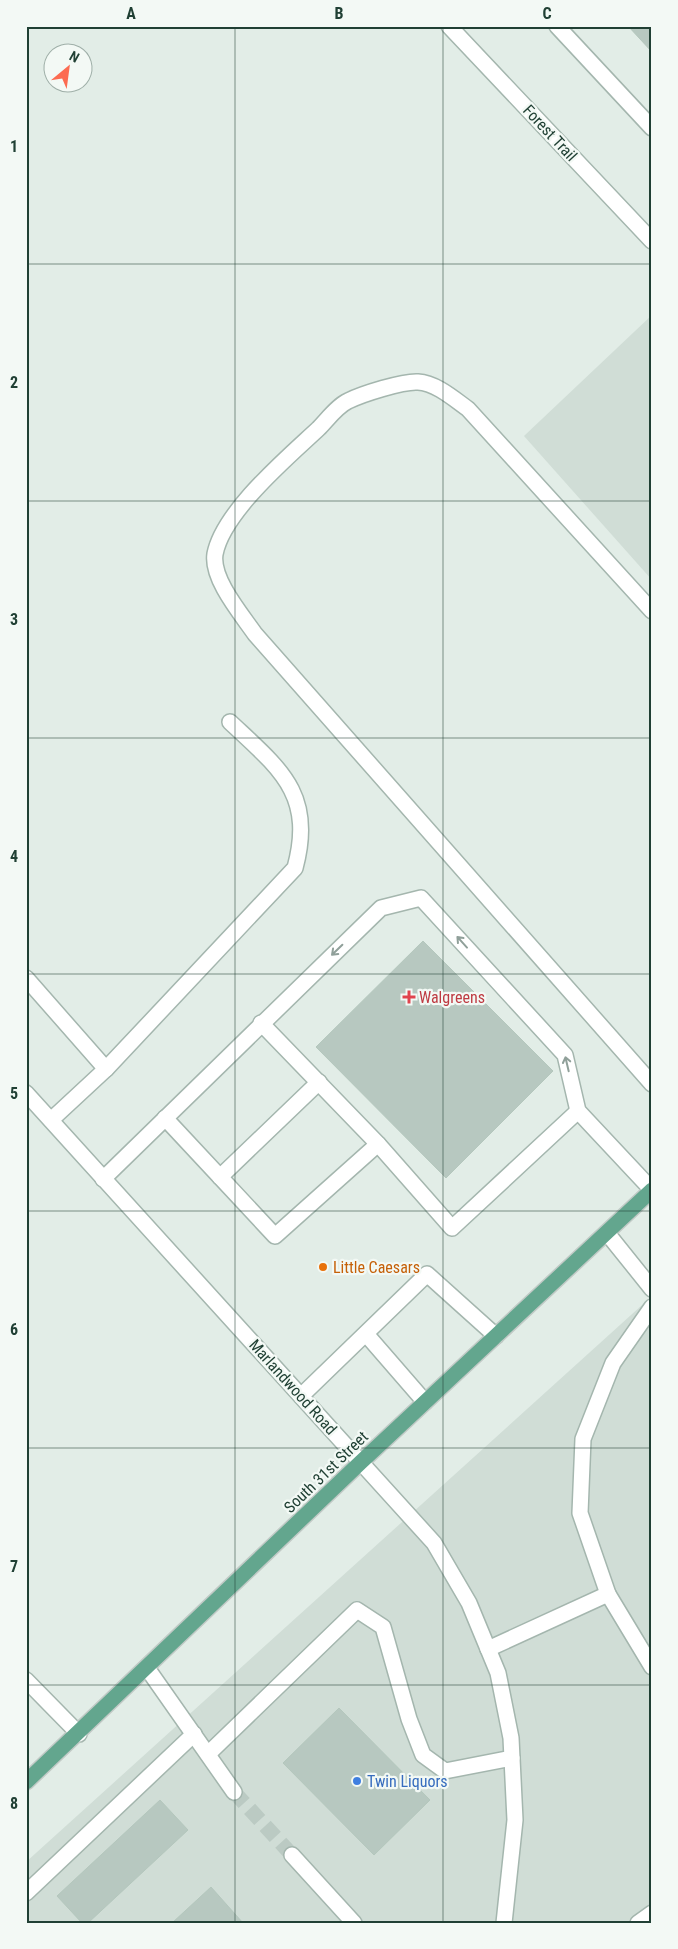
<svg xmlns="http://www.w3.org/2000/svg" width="678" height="1949" font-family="'Roboto Condensed',sans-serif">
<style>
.built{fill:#d0ddd6}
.building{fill:#b7c8c0;stroke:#b4c7bd}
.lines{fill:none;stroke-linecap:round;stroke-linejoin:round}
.minor-tunnel{stroke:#bbcac3;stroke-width:15;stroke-dasharray:15 8;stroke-linecap:butt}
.minor-casing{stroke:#a4b6ae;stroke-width:18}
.major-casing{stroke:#c1cac6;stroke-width:18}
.minor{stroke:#fff;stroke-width:15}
.major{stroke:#63a68e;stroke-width:15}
.oneway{stroke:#90a09a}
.grid{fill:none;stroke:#204034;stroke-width:1;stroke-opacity:0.55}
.health-dot{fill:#e0444e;stroke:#f3f9f5;stroke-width:2}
.food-dot{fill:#e8710a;stroke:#f3f9f5;stroke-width:2}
.shop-dot{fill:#3f7fe0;stroke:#f3f9f5;stroke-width:2}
.labels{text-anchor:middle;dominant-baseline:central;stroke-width:4.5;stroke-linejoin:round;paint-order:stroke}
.street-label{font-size:16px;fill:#204034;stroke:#f3f9f5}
.health-label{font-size:16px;fill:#be3a42;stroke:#f3f9f5;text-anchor:start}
.food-label{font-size:16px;fill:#c56008;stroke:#f3f9f5;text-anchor:start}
.shop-label{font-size:16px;fill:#366cbe;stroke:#f3f9f5;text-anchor:start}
.neatline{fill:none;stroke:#204034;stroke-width:2}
.grid-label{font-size:16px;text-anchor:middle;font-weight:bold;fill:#204034}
</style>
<rect width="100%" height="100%" fill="#e2ede7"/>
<!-- built -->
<g class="built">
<polygon points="652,315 652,580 524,436"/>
<polygon points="652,1296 652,1923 26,1923 26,1862"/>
</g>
<!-- building -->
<g class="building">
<polygon points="628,26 652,26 652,52"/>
<polygon points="423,941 553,1071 446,1178 316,1047"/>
<polygon points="339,1708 430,1800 374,1855 283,1763"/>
<polygon points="160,1800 188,1830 88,1923 82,1923 57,1896"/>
<polygon points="211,1887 243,1923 172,1923"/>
</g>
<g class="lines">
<!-- minor-tunnel -->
<polyline class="minor-tunnel" points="234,1792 292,1855"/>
<defs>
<g id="minor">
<polyline points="449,26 652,241"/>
<polyline points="557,26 652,128"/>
<path d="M652 611 468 409C454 399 436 383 418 382 403 381 362 394 348 401 337 406 327 420 318 429 287 458 223 512 215 554 211 579 242 615 255 634L652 1084"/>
<polyline points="26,978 106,1069 51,1120"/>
<path d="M106 1069 295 868C315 794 280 769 230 722"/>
<polyline points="26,1093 434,1543 469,1603 498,1673 511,1738 515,1820 504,1923"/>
<polyline points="165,1118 275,1236 378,1144 261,1023"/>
<polyline points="378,1144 452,1228 578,1111"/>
<polyline points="220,1177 319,1082"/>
<polyline points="103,1179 381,908 421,898 565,1055 578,1111 652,1190"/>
<polyline points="607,1233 652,1289"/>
<polyline points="366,1334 425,1402"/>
<polyline points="301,1396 427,1274 496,1336"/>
<polyline points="608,1594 580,1513 583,1439 613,1363 652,1307"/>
<polyline points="488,1649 608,1594 652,1667"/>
<polyline points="147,1668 234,1792"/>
<polyline points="26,1680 79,1734"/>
<polyline points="208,1754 357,1610 383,1627 409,1719 423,1755 445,1771 512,1758"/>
<polyline points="292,1855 354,1923"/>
<polyline points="26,1893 194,1734"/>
<polyline points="638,1923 652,1913"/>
</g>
<polyline id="major" points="26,1782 361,1462 652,1190"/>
</defs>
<!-- minor casing -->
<use href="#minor" class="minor-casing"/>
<!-- major casing -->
<use href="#major" class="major-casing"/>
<!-- minor -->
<use href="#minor" class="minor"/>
<!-- major -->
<use href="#major" class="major"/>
</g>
<!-- one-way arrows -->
<defs><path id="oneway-shaft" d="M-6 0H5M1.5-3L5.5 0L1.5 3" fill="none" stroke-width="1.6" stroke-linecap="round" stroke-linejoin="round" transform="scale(1.25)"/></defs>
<g class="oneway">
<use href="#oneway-shaft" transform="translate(462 942) rotate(-132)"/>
<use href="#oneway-shaft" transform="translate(337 950) rotate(136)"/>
<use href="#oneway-shaft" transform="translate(567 1064) rotate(-103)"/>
</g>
<!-- grid -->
<path class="grid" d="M235 26V1923M443 26V1923M26 264H652M26 501H652M26 738H652M26 974H652M26 1211H652M26 1448H652M26 1685H652"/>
<!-- markers -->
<path class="health-dot" d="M406.5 989.5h5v5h5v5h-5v5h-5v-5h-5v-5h5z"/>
<circle class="food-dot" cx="323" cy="1267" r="5"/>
<circle class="shop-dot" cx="357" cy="1781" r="5"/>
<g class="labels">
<!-- street labels -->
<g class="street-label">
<text transform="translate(550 133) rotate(47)">Forest Trail</text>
<text transform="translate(293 1387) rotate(48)">Marlandwood Road</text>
<text transform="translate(326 1472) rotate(-44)">South 31st Street</text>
</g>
<!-- health labels -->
<g class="health-label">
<text x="419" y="997">Walgreens</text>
</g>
<!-- food labels -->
<g class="food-label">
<text x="333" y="1267">Little Caesars</text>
</g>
<!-- shop labels -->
<g class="shop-label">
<text x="367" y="1781">Twin Liquors</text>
</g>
</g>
<!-- border -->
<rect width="678" height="1949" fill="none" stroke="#f3f9f5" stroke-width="55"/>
<!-- north arrow -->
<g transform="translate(68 68) rotate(29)"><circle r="24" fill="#f3f9f5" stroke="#9fafa8"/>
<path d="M0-4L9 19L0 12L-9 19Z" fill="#fc6b51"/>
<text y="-8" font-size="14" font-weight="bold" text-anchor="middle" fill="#204034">N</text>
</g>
<rect x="28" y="28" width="622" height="1894" class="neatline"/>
<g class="grid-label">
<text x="131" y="19">A</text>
<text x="339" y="19">B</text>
<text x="547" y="19">C</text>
<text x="14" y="152">1</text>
<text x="14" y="388">2</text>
<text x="14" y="625">3</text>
<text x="14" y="862">4</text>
<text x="14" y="1099">5</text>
<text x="14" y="1335">6</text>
<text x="14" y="1572">7</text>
<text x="14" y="1809">8</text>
</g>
</svg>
